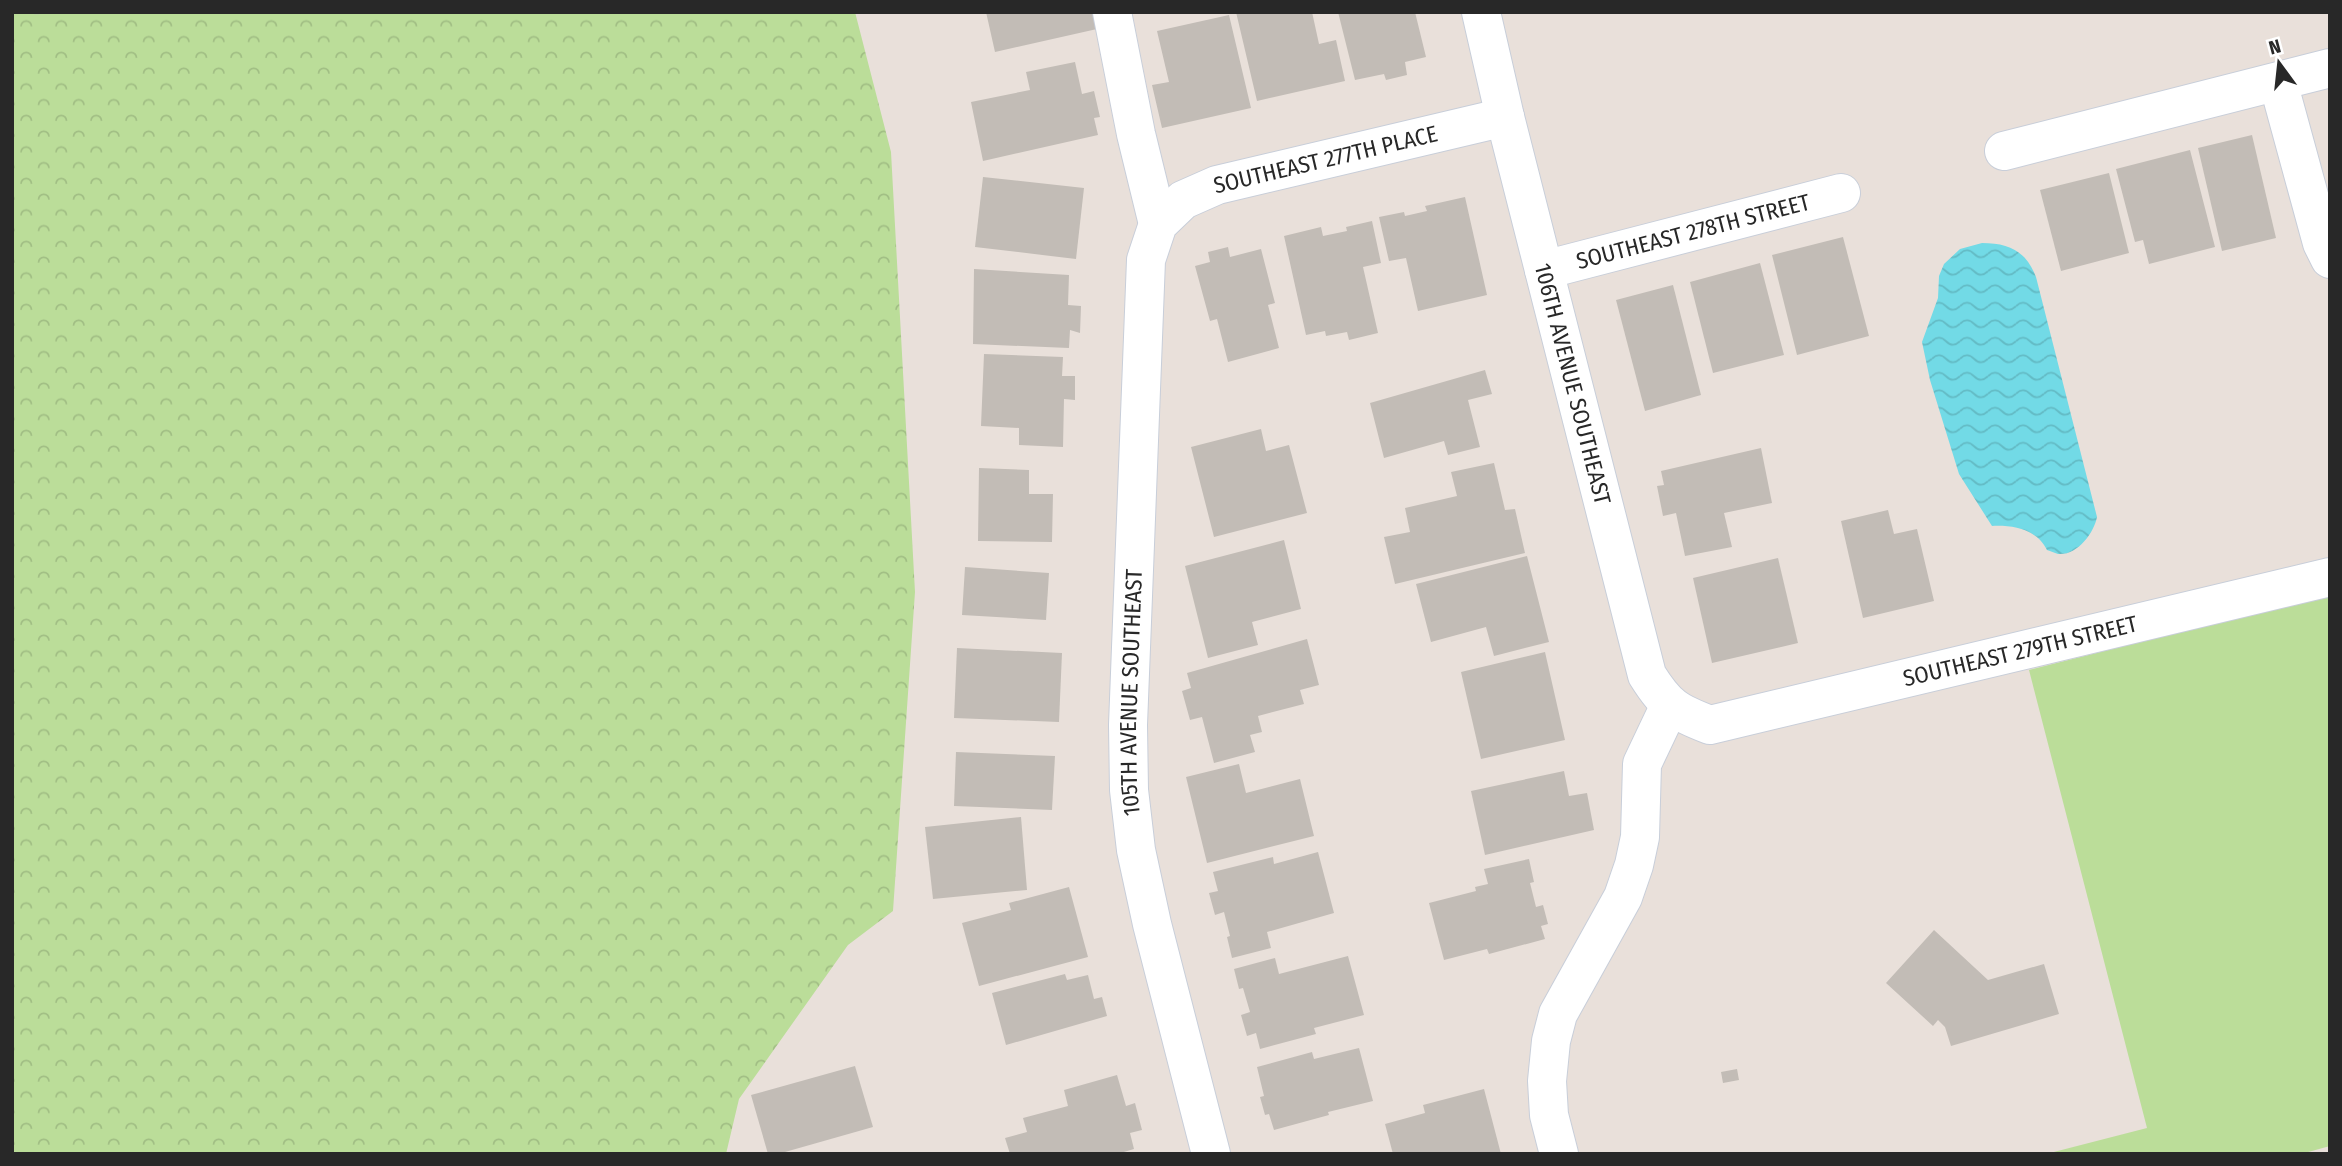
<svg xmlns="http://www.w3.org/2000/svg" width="2342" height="1166" font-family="'Fira Sans Condensed',sans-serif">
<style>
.grass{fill:#bd9}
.forest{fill:url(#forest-crowns)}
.water{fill:url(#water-waves)}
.building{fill:#c2bcb6}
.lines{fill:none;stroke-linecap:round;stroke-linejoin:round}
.minor-casing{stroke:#c8ced9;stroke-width:40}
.path{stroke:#bebebe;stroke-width:4.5;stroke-dasharray:5 3.5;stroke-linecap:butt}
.minor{stroke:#fff;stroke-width:38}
.labels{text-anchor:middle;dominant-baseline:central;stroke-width:5;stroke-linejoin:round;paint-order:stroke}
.street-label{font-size:23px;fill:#282828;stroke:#fff}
</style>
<defs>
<pattern id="forest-crowns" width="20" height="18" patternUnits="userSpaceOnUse" patternTransform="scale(1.75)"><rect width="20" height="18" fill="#bd9"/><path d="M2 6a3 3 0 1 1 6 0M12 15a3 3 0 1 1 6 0" fill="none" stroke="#a1be84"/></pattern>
<pattern id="water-waves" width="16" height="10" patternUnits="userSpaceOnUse" patternTransform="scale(1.75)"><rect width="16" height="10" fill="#72dae6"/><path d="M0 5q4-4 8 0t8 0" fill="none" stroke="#63bbc5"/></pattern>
</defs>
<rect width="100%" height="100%" fill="#e9e0da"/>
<!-- grass -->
<polygon class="grass" points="2330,594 2330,1146 2301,1154 2046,1154 2147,1128 2029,670"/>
<!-- forest -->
<polygon class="forest" points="12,12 855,12 891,152 915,592 893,911 848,945 739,1099 726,1154 12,1154"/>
<!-- water -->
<path class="water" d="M1982 243C2009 243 2026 251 2036 277L2097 517C2094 533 2077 556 2058 554 2054 553 2051 551 2047 550 2037 529 2013 525 1992 526L1959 474 1930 380 1922 342 1938 298 1939 276 1944 264 1960 249Z"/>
<!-- building -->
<g class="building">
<polygon points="986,12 1094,12 1097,29 995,52"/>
<polygon points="1236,12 1312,12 1319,44 1336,40 1345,81 1257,101"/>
<polygon points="1338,12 1415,12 1426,57 1405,62 1407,75 1386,80 1384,74 1355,80"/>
<polygon points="1229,15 1251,108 1162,128 1152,85 1169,82 1157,31"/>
<polygon points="1075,62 1082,94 1094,91 1100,117 1094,118 1098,135 983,161 971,102 1030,90 1026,72"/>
<polygon points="2252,135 2276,238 2222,251 2198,148"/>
<polygon points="2190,150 2215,247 2149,264 2143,240 2135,242 2116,169"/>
<polygon points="2109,173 2129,253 2061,271 2040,190"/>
<polygon points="983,177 1084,188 1076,259 975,247"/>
<polygon points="1465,197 1487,295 1418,311 1406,258 1389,261 1379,217 1404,212 1405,216 1427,211 1425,206"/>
<polygon points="1372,221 1381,263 1363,267 1378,333 1349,340 1347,332 1326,336 1325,331 1306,335 1284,236 1321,227 1323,236 1347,231 1346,227"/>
<polygon points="1843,237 1869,336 1797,355 1772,255"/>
<polygon points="1228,247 1230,257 1261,249 1275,303 1268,305 1279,348 1228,362 1217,319 1210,321 1195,266 1210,262 1208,252"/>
<polygon points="1760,263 1784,355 1713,373 1690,282"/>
<polygon points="974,269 1069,275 1068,305 1081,306 1080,333 1070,330 1069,348 973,344"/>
<polygon points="1673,285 1701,395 1645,411 1616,300"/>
<polygon points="984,354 1063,357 1062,376 1075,376 1075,400 1064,399 1063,447 1019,445 1019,428 981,426"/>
<polygon points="1485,370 1492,394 1468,400 1480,447 1448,455 1444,441 1384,458 1370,403"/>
<polygon points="1261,429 1266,451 1289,445 1307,513 1214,537 1191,447"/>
<polygon points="1761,448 1772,503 1724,513 1732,547 1685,556 1676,513 1663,516 1657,486 1664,485 1661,471"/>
<polygon points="1494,463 1505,510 1515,509 1525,553 1395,584 1384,537 1410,532 1405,508 1457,496 1451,472"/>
<polygon points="979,468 1029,470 1029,494 1053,494 1052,542 978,541"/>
<polygon points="1888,510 1894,534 1917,529 1934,601 1863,618 1841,521"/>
<polygon points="1284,540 1301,609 1252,622 1258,645 1208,658 1185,566"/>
<polygon points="1527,556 1549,642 1494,656 1486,627 1431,642 1416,584"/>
<polygon points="1778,558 1798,643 1712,663 1693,578"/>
<polygon points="965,567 1049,573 1046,620 962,615"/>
<polygon points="1307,639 1319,685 1300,690 1304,704 1258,716 1262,732 1250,735 1255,752 1214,763 1202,717 1190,720 1182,691 1191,688 1187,673"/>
<polygon points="957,648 1062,653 1059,722 954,718"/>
<polygon points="1545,652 1565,740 1481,759 1461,672"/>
<polygon points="956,752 1055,756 1052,810 954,806"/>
<polygon points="1239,764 1246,793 1300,779 1314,836 1207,863 1186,777"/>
<polygon points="1564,771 1569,796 1587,793 1594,830 1485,855 1471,791"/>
<polygon points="1021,817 1027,890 933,899 925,827"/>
<polygon points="1318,852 1334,913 1267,932 1271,948 1232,958 1227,937 1230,936 1224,912 1215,915 1209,893 1218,891 1213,872 1273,857 1274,864"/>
<polygon points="1529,859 1534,882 1530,883 1536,907 1543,905 1548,924 1541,926 1545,939 1489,954 1487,949 1444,960 1429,903 1476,891 1475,887 1488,884 1484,869"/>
<polygon points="1069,887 1088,957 979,986 962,923 1011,910 1009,903"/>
<polygon points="1934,930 1988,980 2044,964 2059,1014 1951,1046 1945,1027 1938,1020 1933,1026 1886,983"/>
<polygon points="1348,956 1364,1015 1314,1028 1316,1034 1260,1049 1256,1033 1247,1036 1241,1015 1250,1012 1243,988 1239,989 1234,969 1275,958 1279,974"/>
<polygon points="1065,974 1067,980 1088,975 1094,999 1102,997 1107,1016 1006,1045 992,993"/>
<polygon points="1359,1048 1373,1101 1328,1112 1329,1115 1274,1130 1269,1114 1265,1115 1260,1097 1264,1096 1257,1067 1312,1052 1314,1059"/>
<polygon points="855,1066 873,1127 778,1154 768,1154 751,1095"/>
<polygon points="1737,1069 1739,1080 1723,1083 1721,1072"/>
<polygon points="1117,1075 1126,1106 1135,1103 1142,1130 1130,1133 1134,1149 1117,1154 1010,1154 1005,1138 1027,1132 1023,1118 1068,1106 1064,1090"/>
<polygon points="1484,1089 1501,1154 1393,1154 1385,1124 1425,1113 1423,1105"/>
</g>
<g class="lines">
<defs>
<g id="minor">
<polyline points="1112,12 1136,134 1158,224"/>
<path id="s1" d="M1481 12 1505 117 1647 675C1667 707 1676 712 1710 725L2330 577"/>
<polyline points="2278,82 2322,243 2330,259"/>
<polyline points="2004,151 2330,68"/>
<path id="s2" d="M1544 270 1841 193"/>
<path id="s3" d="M1211 1154 1152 924 1136 850 1129 790 1128 725 1146 260 1158 224 1183 200 1217 185 1505 117"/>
<polyline points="1559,1154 1549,1115 1547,1081 1551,1041 1558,1014 1623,897 1634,865 1640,837 1642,764 1670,705"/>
</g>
</defs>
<!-- minor casing -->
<use href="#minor" class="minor-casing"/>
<!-- path -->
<polyline class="path" points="34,12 39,12"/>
<!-- minor -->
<use href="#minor" class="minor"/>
</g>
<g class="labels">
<!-- street labels -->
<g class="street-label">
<text stroke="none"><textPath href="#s3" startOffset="1125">SOUTHEAST 277TH PLACE</textPath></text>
<text stroke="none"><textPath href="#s2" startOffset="154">SOUTHEAST 278TH STREET</textPath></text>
<text stroke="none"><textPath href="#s1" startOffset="383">106TH AVENUE SOUTHEAST</textPath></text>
<text stroke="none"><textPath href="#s1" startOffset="1085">SOUTHEAST 279TH STREET</textPath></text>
<text stroke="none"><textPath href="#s3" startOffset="471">105TH AVENUE SOUTHEAST</textPath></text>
</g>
</g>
<!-- border -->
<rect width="2342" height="1166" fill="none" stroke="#282828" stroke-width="28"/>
<!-- north arrow -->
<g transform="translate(2279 63) rotate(345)" stroke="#ffffff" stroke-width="5" paint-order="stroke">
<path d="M0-5L12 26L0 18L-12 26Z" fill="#282828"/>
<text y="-10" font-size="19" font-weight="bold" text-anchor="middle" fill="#282828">N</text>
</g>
</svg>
